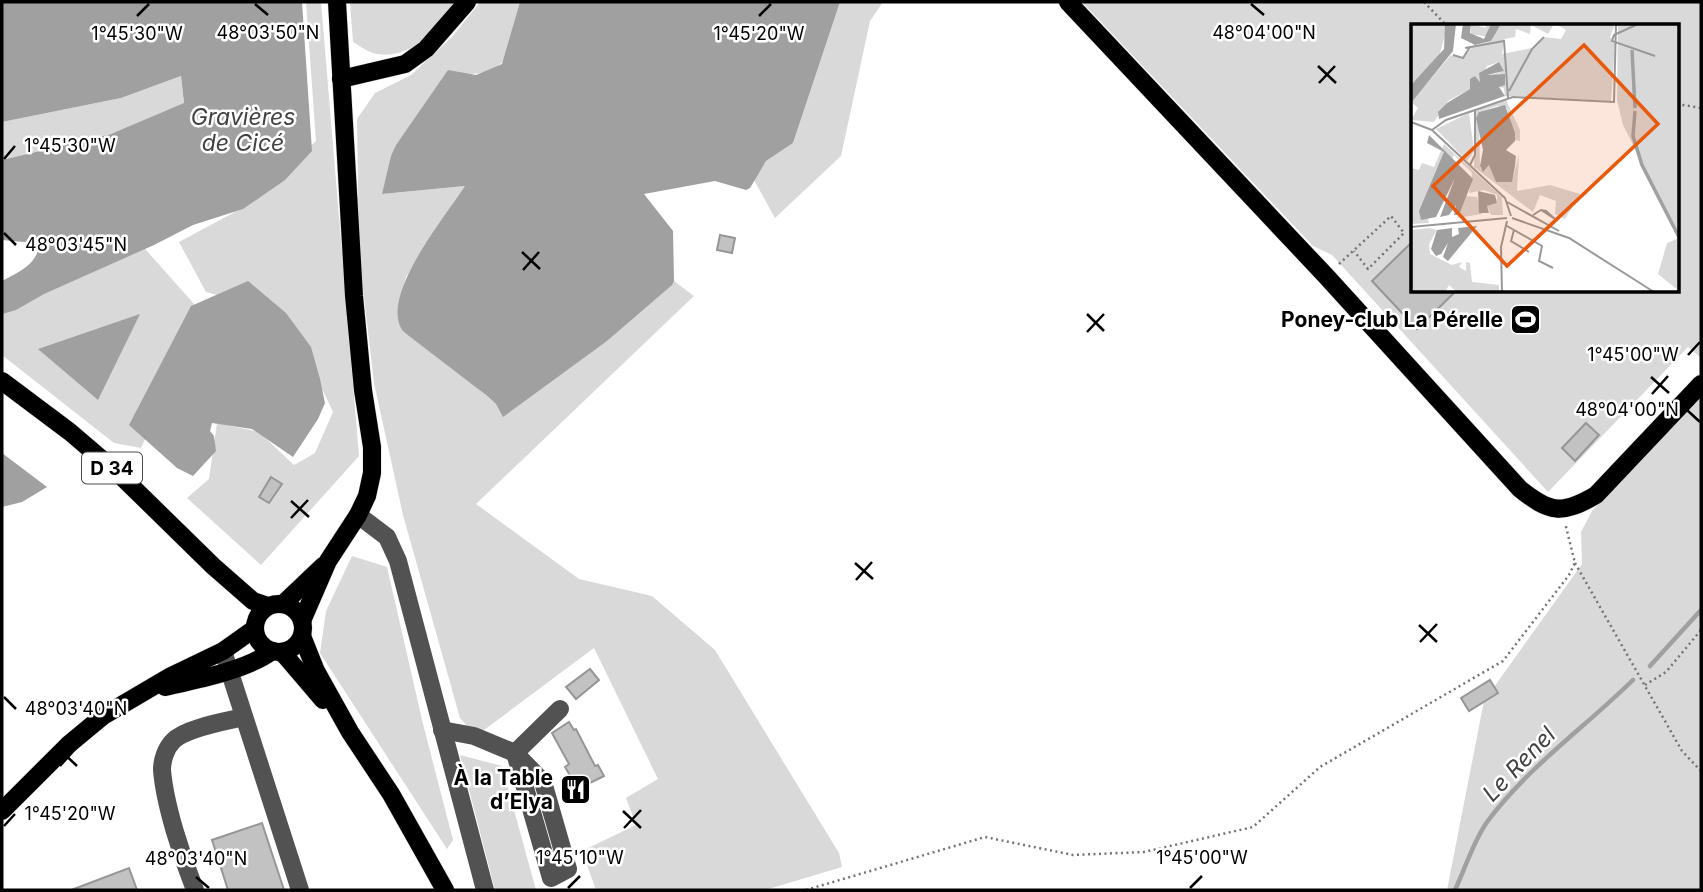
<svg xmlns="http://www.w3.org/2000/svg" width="1703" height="892" font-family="Inter,sans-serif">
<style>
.green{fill:#d9d9d9;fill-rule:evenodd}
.water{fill:#a0a0a0}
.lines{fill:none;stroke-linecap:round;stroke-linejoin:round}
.stream{stroke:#a0a0a0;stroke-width:4.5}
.building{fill:#c2c2c2;stroke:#969696;stroke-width:2}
.major-casing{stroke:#dbdbdb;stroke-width:19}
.path{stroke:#747474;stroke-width:2.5;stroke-dasharray:2 3.5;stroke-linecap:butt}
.minor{stroke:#525252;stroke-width:18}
.major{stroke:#000;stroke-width:18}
.ticks{fill:none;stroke:#000;stroke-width:2.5}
.labels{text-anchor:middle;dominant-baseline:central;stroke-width:5;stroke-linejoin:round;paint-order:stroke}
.shield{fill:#fff;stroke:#4c4c4c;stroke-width:2}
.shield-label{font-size:19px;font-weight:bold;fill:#000}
.poi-label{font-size:21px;font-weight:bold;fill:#000;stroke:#fff;text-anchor:end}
.water-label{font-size:23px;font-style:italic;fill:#414141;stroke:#fff}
.inset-river{fill:none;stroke:#a0a0a0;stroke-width:3.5}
.inset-road{fill:none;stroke:#999;stroke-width:2}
.view{fill:#e8590c;fill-opacity:0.15;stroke:#e8590c;stroke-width:3.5}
.inset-edge{fill:none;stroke:#000;stroke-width:3.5}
.ticks-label{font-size:18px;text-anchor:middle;fill:#000;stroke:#fff;stroke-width:5;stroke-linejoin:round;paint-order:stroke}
</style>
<rect width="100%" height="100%" fill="#fff"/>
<!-- green -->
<g class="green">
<polygon points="306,2 321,2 359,456 261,565 187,498 209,479 217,423 259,432 294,465 315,453 333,412 286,313 206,292 179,242 248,205 316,141"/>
<path d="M350 2H457C436 26 415 60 377 54 369 53 360 46 353 42Z"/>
<path d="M480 2H520L505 59C498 69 480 75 468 74L414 121 396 145 382 194 466 186 406 277 399 304 409 336 465 377 496 404 571 365 607 341 674 281 694 296 476 504 579 579 652 596 715 650 839 853 842 867 765 890H596L582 851 636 825 626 798 658 779 594 648 480 733 468 727 460 718 403 515 374 383 359 254 357 119 375 93 411 75 452 37Z"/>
<polygon points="840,2 883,2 870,21 841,156 775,218 754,180 766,161 793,143"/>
<path d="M1082 2H1701V358L1688 347 1548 492 1332 255 1313 246ZM1412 26H1677V290H1412Z"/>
<polygon points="181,76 184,104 179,107 111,134 2,160 2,122 121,98"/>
<polygon points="138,241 203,314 141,448 114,443 2,355 2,310"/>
<polygon points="1701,396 1701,890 1447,890 1484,701 1582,564 1581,532 1592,511"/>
<polygon points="352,556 387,567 423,724 453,840 447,849 320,653 326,611"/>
<polygon points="460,755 502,766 536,890 495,890"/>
</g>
<!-- water -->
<g class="water">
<path d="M2 2H302L312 151 285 180 243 209 193 225 154 245 44 294 16 310 2 314V281C18 272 35 266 39 247L35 243 2 240V160L111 134 184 103 181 76 121 98 2 122Z"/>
<path d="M520 2H840L793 143 766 161 750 188 746 190 715 181 644 194 673 231 674 281 672 285 607 341 503 417 496 404 486 395 409 336C407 334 403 332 401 328 382 292 446 216 465 186L382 194 391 156 396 145 448 70 476 75 502 64Z"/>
<polygon points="248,281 286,313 311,347 320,379 325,403 318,419 293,457 252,429 212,423 210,431 214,436 216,451 193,476 177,468 129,425 191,306"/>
<polygon points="140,314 98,400 38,349"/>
<polygon points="2,453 47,487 22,502 2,507"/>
</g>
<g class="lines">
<!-- stream -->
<g class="stream">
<polyline points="1650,666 1701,610"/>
<path d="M1455 890C1465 869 1473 842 1487 822 1528 767 1584 728 1633 680"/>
</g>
</g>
<!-- building -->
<g class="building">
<polygon points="720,235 735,238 732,253 717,250"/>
<polygon points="1412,242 1412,290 1457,290 1417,329 1372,281"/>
<polygon points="1586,423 1599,435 1575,461 1562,448"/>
<polygon points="271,477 282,484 269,503 259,497"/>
<polygon points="590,669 599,680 576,699 566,687"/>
<polygon points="1490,680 1498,693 1469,711 1461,698"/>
<polygon points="569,722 574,730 576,729 595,766 598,765 604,776 578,789 565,767 569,764 552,733"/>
<polygon points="262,823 284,890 228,890 212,840"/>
<polygon points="129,868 137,890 75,890 74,889"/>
</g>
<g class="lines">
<defs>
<g id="major">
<path d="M1068 2 1326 276 1520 489C1550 513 1562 515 1596 495L1701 384"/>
<polyline points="341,79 405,64 426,49 467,2"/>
<polyline points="2,381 70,432 118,473 213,566 253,601 268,606"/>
<circle cx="279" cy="628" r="24"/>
<polyline points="283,604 323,566"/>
<polyline points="302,621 328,561 358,515 367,496 372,473 372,447 363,390 354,296 337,2"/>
<polyline points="302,636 316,671 350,732 391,794 445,890"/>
<polyline points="282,652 323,700"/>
<path d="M165 687C196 680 247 670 272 651"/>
<polyline points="2,811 68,745 103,716 171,676 223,651 254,629"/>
</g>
</defs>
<!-- major casing -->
<use href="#major" class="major-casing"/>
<!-- path -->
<g class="path">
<polyline points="1424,2 1447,26"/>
<polyline points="1677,104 1701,108"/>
<polyline points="1339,264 1391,216 1404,233 1368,269 1354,251"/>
<polyline points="1575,563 1682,751 1701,771"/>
<polyline points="1645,685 1666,672 1701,630"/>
<polyline points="806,890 985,837 1073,855 1144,852 1253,827 1320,767 1503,661 1569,575 1575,563 1565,523"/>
</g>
<!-- minor -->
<g class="minor">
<polyline points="358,515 387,537 398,561 485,890"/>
<polyline points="223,651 300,890"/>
<polyline points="442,730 474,736 515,753 543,782 568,869 551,878 515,753"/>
<polyline points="515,753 560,709"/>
<path d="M195 890C182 857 165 806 162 770 162 760 166 748 173 741 185 728 227 721 244 717"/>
</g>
<!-- major -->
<use href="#major" class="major"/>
</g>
<!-- ticks -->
<path class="ticks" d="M255 4 268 15M1251 4 1264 15M137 16 149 4M759 16 771 4M1318 66 1336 83M1319 83 1335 66M4 159 15 146M4 233 16 245M522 252 540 269M523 270 539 252M1087 314 1104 331M1087 332 1104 314M1688 355 1700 342M1651 377 1669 393M1652 394 1668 376M1687 410 1700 422M291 501 309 517M291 518 308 500M855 563 873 579M856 580 872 562M1419 625 1437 642M1420 642 1437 624M4 697 16 709M59 749 77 766M60 766 76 748M623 811 641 828M4 826 15 814M624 828 641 810M196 877 209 888M568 888 580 876M1190 888 1202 876"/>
<!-- icons -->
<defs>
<symbol id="stadium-square" viewBox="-11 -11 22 22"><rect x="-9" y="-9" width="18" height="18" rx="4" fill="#000" stroke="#fff"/><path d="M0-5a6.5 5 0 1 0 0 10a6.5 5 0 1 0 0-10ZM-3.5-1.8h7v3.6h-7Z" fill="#fff"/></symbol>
<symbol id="restaurant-square" viewBox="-11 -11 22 22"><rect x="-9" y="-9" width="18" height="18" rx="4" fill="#000" stroke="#fff"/><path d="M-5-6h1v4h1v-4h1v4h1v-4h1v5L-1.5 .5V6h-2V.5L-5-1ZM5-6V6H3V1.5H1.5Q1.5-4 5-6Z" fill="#fff"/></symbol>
</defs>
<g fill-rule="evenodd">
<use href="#stadium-square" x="1508" y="302" width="35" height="35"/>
<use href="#restaurant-square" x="558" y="772" width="35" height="35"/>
</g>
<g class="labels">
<!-- shield labels -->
<rect class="shield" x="82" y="452.5" width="60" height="31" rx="5"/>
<g class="shield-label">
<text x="112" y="468">D 34</text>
</g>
<!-- poi labels -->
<g class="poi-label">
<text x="1503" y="319">Poney-club La Pérelle</text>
<text x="553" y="777">À la Table<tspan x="553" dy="24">d’Elya</tspan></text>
</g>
<!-- water labels -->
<g class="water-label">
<text x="243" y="117">Gravières<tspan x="243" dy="26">de Cicé</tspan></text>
<text transform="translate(1519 764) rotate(-46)">Le Renel</text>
</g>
</g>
<!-- overview -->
<g transform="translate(1411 24)">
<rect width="268" height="268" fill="#fff"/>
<path d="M0 0H34L35 7 28 33 0 61ZM60 0 75 4 74 0H80L78 13 60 10ZM90 0H143L137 10 120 1 119 10 105 5 104 13 93 15 91 30 121 24 133 13 150 15 155 6 145 0H204L199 13 204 20 200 77 94 72 93 64 88 63 90 50 77 52 93 47 88 38 76 42 69 58 64 52 59 65 37 77 23 98 0 96 7 84 0 78 40 31 52 35 61 23 80 17ZM207 0H268V212L212 101 206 76ZM95 76 109 106V117L104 116 96 84 86 82 68 88 69 144 72 147 79 140 85 158 101 157 108 131 106 167 139 161 169 170 154 195 144 190 145 177 129 171 122 188 63 143 64 87ZM58 89 63 127 56 137 25 105ZM33 120 91 173 92 191H80L76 182 86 179V171L73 166 58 169 61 149 43 131 15 186 18 199 0 200V144L8 146 11 139 23 143ZM54 172 66 173 71 190 46 194ZM18 204 26 206 18 220 19 230 41 241 51 238 48 243 55 247V238L59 239 61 258 88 261V268H46L38 261 34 268H0V206ZM268 214V267L247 250 256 219Z" fill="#d9d9d9"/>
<path d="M34 0H45L42 27 0 79V61L33 25ZM52 0H60L59 9 73 15 80 0H90L80 17 64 21 50 14ZM88 38 93 47 76 51 94 50V61L88 63 94 72 28 95 27 88 36 79 59 65V55L64 52 69 58 68 49ZM94 81 104 109V117L95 126 105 132 104 142 101 158H85L78 141 72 148 69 142 72 126 65 94 68 88ZM18 111 62 155 48 191H43L45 181 38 191 29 193 44 154 25 193 10 196 8 187 33 128 16 119ZM67 167 84 171 86 179 76 182 78 189H68ZM66 202 37 237 32 233 37 219 30 230 25 232 20 225 26 206 41 204V213L48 210 47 204Z" fill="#a0a0a0"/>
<path class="inset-river" d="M221 26 224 84M224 87 222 112 231 141 268 213"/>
<path class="inset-road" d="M227 0 203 11 201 17 244 32M54 24 93 17 97 74M42 31 52 34 59 23M98 67 121 25 133 13M0 98 21 106M59 141 64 131V86M96 178 148 207M122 191 130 186 135 187 144 195 130 186M100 192 94 174 21 106 35 96 102 73 203 78 205 0M101 194 158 214 243 268M96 202 131 222 128 237 142 244M0 203 96 194M103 206 100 217 118 228M91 268 90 223 96 197"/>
<path class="view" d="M173 21 247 100 96 242 22 162Z"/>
<rect width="268" height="268" class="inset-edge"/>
</g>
<g class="ticks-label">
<text x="268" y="39">48°03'50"N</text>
<text x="1264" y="39">48°04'00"N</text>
<text x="137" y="40">1°45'30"W</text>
<text x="759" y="40">1°45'20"W</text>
<text x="70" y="152">1°45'30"W</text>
<text x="76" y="251">48°03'45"N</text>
<text x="1633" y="361">1°45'00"W</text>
<text x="1627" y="416">48°04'00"N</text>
<text x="76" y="715">48°03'40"N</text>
<text x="70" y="820">1°45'20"W</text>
<text x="580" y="864">1°45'10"W</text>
<text x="1202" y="864">1°45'00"W</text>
<text x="196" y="865">48°03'40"N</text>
</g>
<!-- border -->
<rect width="1703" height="892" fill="none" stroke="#000000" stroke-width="7"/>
</svg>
